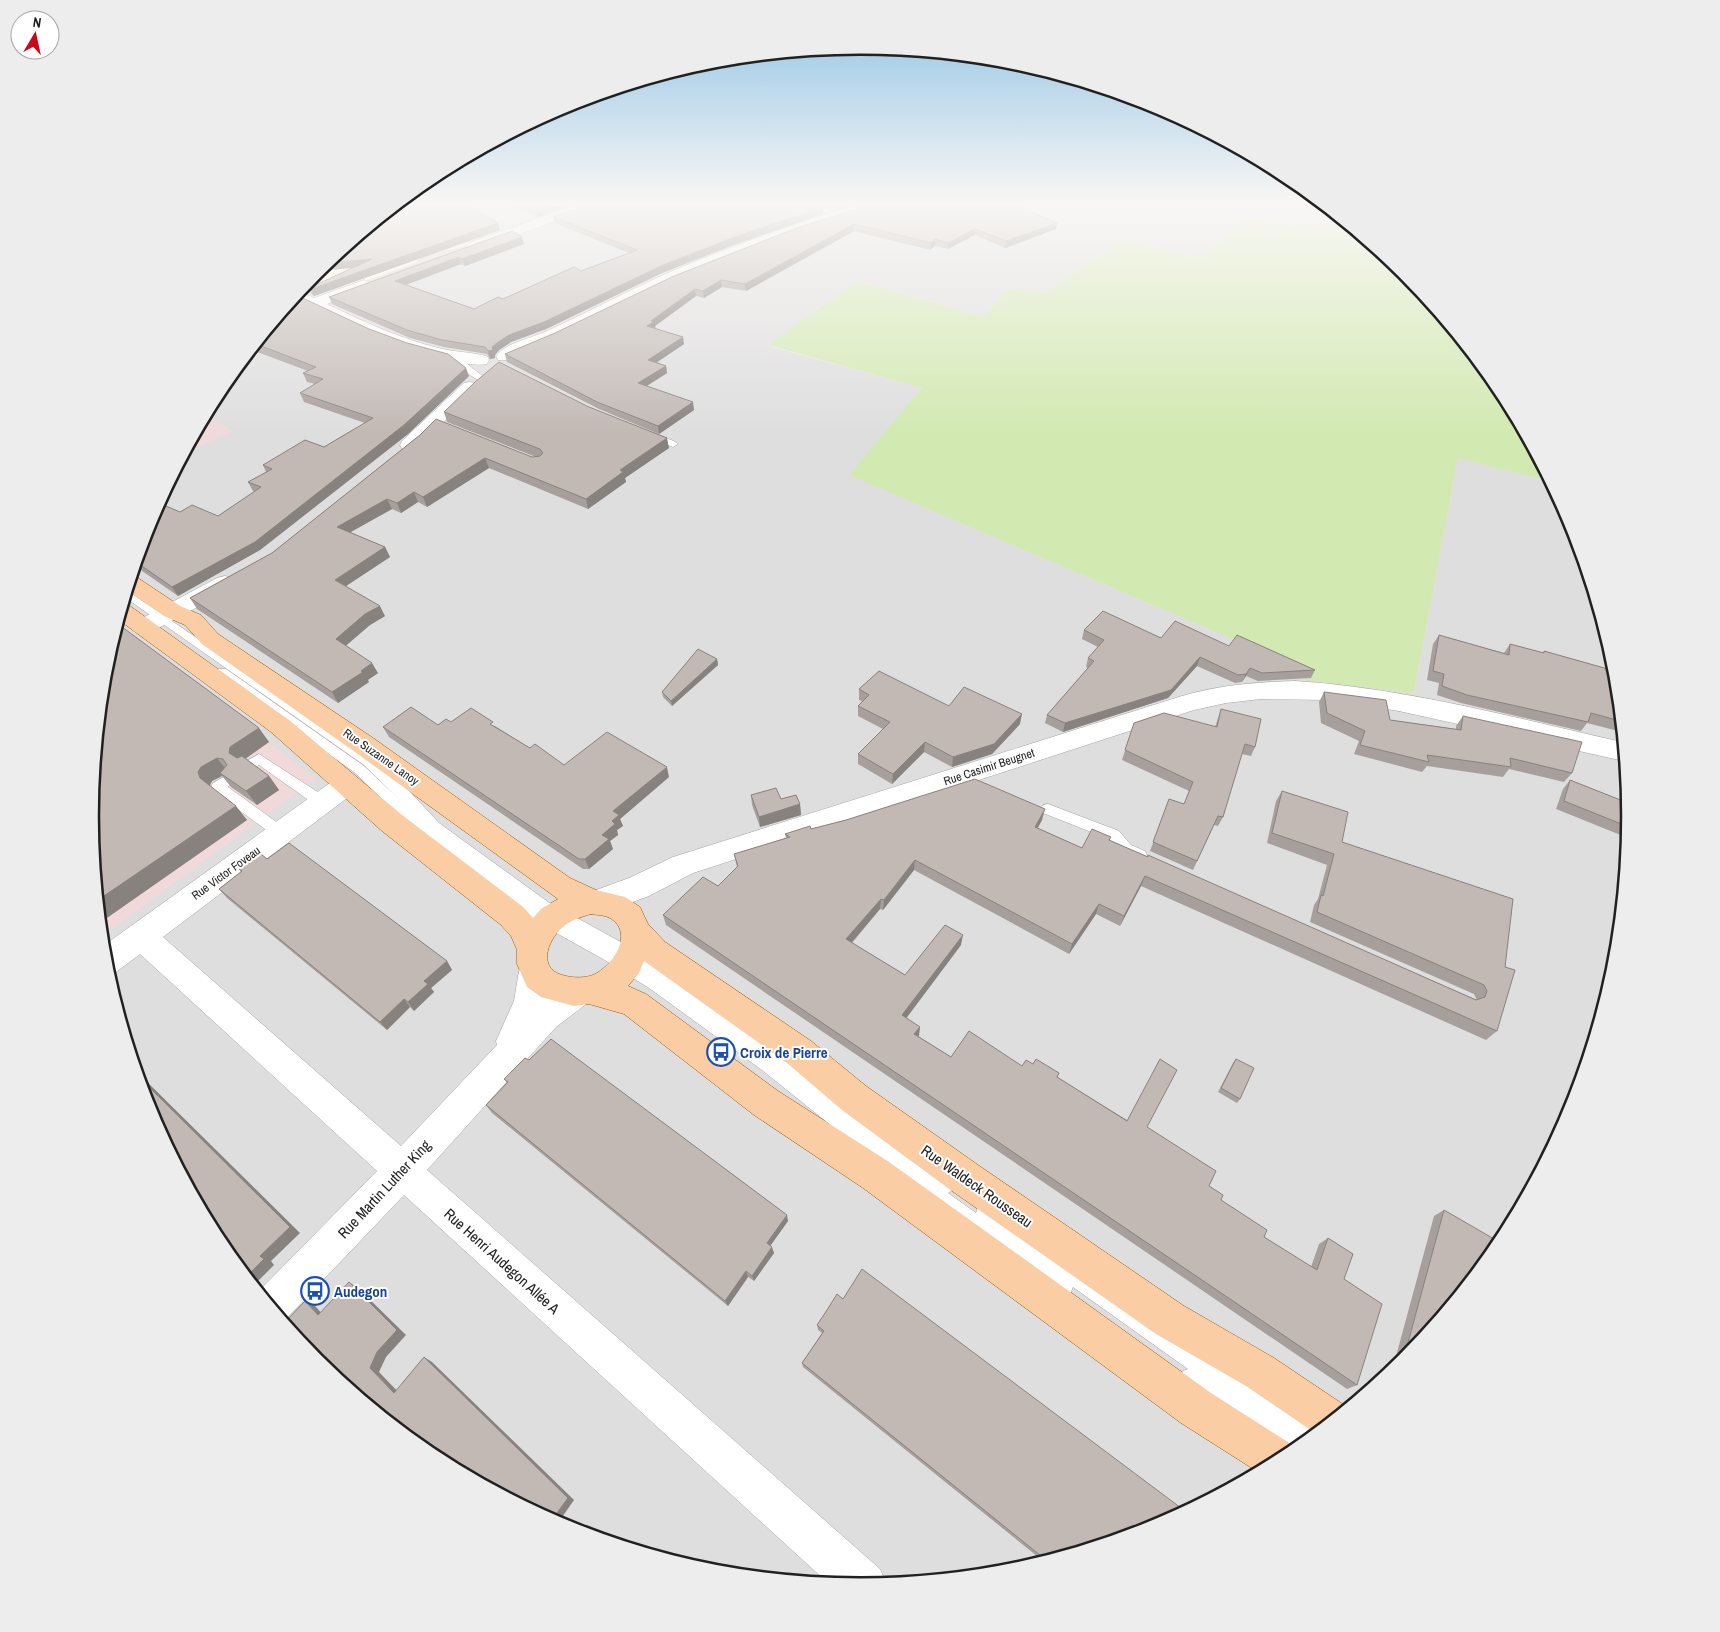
<svg xmlns="http://www.w3.org/2000/svg" width="1720" height="1632" font-family="'Archivo Narrow',sans-serif">
<style>
.residential{fill:#dfdedf}
.commercial{fill:#f1d9da}
.education{fill:#fefce5}
.grass{fill:#d2e9b1}
.lines{fill:none;stroke-linecap:round;stroke-linejoin:round}
.service-casing{stroke:#a5a5a5;stroke-width:1}
.minor-casing{stroke:#a5a5a5;stroke-width:1}
.primary-casing{stroke:#9b5a04;stroke-width:1}
.service{fill:#fff;fill-rule:evenodd}
.minor{fill:#fff;fill-rule:evenodd}
.primary{fill:#facda5;fill-rule:evenodd}
.wall{fill:#a79f9c}
.shaded-wall{fill:#88827f}
.building{fill:#c2b9b5;stroke:#88827f}
.labels{text-anchor:middle;dominant-baseline:central;stroke-width:4;stroke-linejoin:round;paint-order:stroke}
.street-label{font-size:12px;fill:#212121;stroke:#fff}
.near-transit-label{font-size:15px;font-weight:bold;fill:#164399;stroke:#fff;text-anchor:start}
.near-street-label{font-size:15px;fill:#212121;stroke:#fff}
.rim{fill:none;stroke:#212121;stroke-width:2.5}
</style>
<rect width="100%" height="100%" fill="#f1eee9"/>
<!-- residential -->
<polygon class="residential" points="396,206 1324,206 1347,225 1341,231 1244,218 1200,258 1123,240 1045,293 1008,289 984,317 858,281 769,346 923,388 850,475 1290,664 1414,693 1458,457 1549,481 1571,522 1615,666 1630,816 1615,966 1571,1111 1500,1244 1404,1360 1287,1456 1154,1527 1010,1571 860,1586 710,1571 565,1527 432,1456 316,1360 220,1243 149,1110 105,966 90,816 105,666 149,521 220,388 316,272"/>
<!-- commercial -->
<g class="commercial">
<polygon points="206,415 232,431 185,453"/>
<polygon points="269,742 315,779 102,936 90,816 185,805"/>
</g>
<!-- education -->
<polygon class="education" points="493,228 507,231 459,248 439,251 421,257 417,262 352,286 338,287 306,283 321,267"/>
<!-- grass -->
<polygon class="grass" points="1244,218 1340,231 1347,225 1404,272 1500,389 1549,481 1458,458 1414,693 1291,678 1290,664 849,475 922,388 768,345 858,281 984,317 1008,289 1045,293 1123,240 1200,258"/>
<g class="lines">
<defs>
<g id="service">
<polygon points="805,206 814,206 841,214 838,216"/>
<polygon points="450,355 456,355 485,378 478,380 462,370 450,359"/>
<polygon points="651,432 676,442 678,444 673,447 648,437 646,435"/>
<polygon points="128,591 374,759 399,780 439,823 548,902 659,963 796,1059 852,1106 951,1179 954,1185 951,1191 948,1193 976,1213 978,1207 985,1205 992,1207 1234,1377 1322,1428 1291,1453 1238,1422 1183,1385 1180,1378 1183,1371 1188,1369 1073,1287 1070,1294 1063,1297 1056,1294 883,1167 762,1070 649,988 603,959 542,925 519,909 425,840 354,772 218,675 216,672 218,669 226,669 364,766 401,801 364,765 126,598"/>
<polygon points="259,754 327,798 329,802 327,806 322,807 317,806 259,765 248,771 243,769 241,766 243,763"/>
<polygon points="229,774 234,775 236,779 228,787 286,829 288,833 286,837 281,838 276,837 213,791 211,787 213,783"/>
<polygon points="1048,804 1119,831 1131,845 1145,851 1147,855 1145,859 1140,861 1121,853 1109,839 1043,813 1041,809 1043,805"/>
</g>
<g id="minor">
<polygon points="573,206 591,206 589,209 478,249 468,249 466,246 468,243"/>
<path d="M853 206H872L870 209 797 233 674 281 556 339 524 351 510 360H498L496 356C506 342 531 339 547 331 586 313 624 293 663 275 725 248 789 226 853 206Z"/>
<path d="M364 280 369 282 372 285 369 288 327 304C362 321 399 338 438 348 454 352 471 352 487 356L489 360 487 364C475 366 461 363 449 360 396 349 348 326 300 302L297 299 300 296 305 294 314 298Z"/>
<polygon points="470,382 476,383 479,387 476,391 416,449 409,451 402,449 400,445 402,441 464,383"/>
<polygon points="225,576 233,578 236,583 233,588 151,632 143,635 135,632 131,627 135,622 217,578"/>
<path d="M1295 681C1406 688 1515 718 1622 742L1624 761 1399 711 1330 700 1261 699 1226 703 1194 710 693 873 649 896 608 911 598 914 588 911 583 902 588 893 629 878 673 857 1182 696C1219 685 1257 682 1295 681Z"/>
<polygon points="346,775 355,778 359,785 355,792 163,937 401,1146 497,1045 496,1041 514,1001 519,971 524,961 535,957 546,961 551,971 547,997 567,982 578,978 589,982 594,992 589,1002 556,1027 427,1170 880,1569 886,1583 860,1586 828,1583 404,1195 285,1320 283,1321 259,1291 377,1171 140,954 116,972 108,975 103,946 337,778"/>
</g>
<path id="primary" d="M132 577 138 578 180 606 201 615 218 634 373 738 570 878 596 890 625 897 640 907 648 924 665 942 811 1041 866 1086 978 1165 1184 1306 1274 1358 1347 1407 1315 1433 1246 1386 1156 1334 952 1191 842 1110 787 1063 644 961 639 973 628 986 646 994 778 1091 889 1162 1211 1393 1294 1446 1296 1449 1287 1456 1258 1472 1181 1423 863 1188 754 1115 624 1014 589 1004 574 1006 541 997 527 987 517 964V950L511 936 501 925 382 831 271 732 119 620 124 604 130 606 289 720 402 815 523 907 533 918 541 909 558 899 355 752 202 644 185 625 164 616 128 591ZM591 914C597 915 605 915 610 918 635 933 613 966 593 975 585 978 574 978 566 976 537 971 546 941 563 927 571 920 581 917 591 914Z"/>
</defs>
<!-- service casing -->
<use href="#service" class="service-casing"/>
<!-- minor casing -->
<use href="#minor" class="minor-casing"/>
<!-- primary casing -->
<use href="#primary" class="primary-casing"/>
<!-- service -->
<use href="#service" class="service"/>
<!-- minor -->
<use href="#minor" class="minor"/>
<!-- primary -->
<use href="#primary" class="primary"/>
</g>
<!-- wall -->
<g class="wall">
<polygon points="396,206 500,230 314,296 312,295 309,288 352,268 317,271"/>
<polygon points="510,206 568,206 538,217"/>
<polygon points="819,206 848,206 834,210"/>
<polygon points="866,206 1056,229 1005,248 975,235 948,249 935,246 930,250 854,231 746,291 722,287 704,298 696,296 655,326 655,329 684,344 657,362 666,366 667,373 647,386 694,410 659,434 599,409 507,362 505,354"/>
<polygon points="823,207 823,214 733,245 662,273 546,329 511,342 499,350 495,355 495,358 490,359 487,354 444,347 410,338 332,304 329,297 512,231 524,244 465,266 461,264 406,285 474,309 581,271 629,253 555,223 553,217"/>
<polygon points="296,295 469,376 408,434 260,550 178,596 135,566 149,521 180,512 218,516 255,492 253,491 248,482 266,472 263,465 324,447 365,423 304,402 300,393 315,384 307,382 303,373 308,371 252,350"/>
<polygon points="589,407 669,448 625,478 626,482 588,509 489,468 427,507 418,502 401,513 392,509 350,532 385,547 390,557 346,586 385,616 370,625 346,645 378,673 367,680 369,682 338,703 197,609 190,598 272,553 420,435 532,457 536,457 447,422 444,412"/>
<polygon points="1084,630 1229,646 1315,670 1311,678 1258,681 1246,676 1242,682 1235,683 1197,666 1168,698 1063,732 1045,723 1047,715 1088,668 1086,667 1088,658 1098,647 1082,639"/>
<polygon points="1439,635 1504,653 1510,644 1543,653 1544,651 1615,671 1622,732 1587,723 1581,731 1461,703 1437,695 1439,683 1427,680 1433,644"/>
<polygon points="717,659 718,665 672,706 663,697 662,692"/>
<polygon points="105,666 269,742 245,758 269,776 279,790 257,805 231,787 222,776 212,781 210,786 247,820 101,922 90,816"/>
<polygon points="859,689 949,706 1020,724 992,754 952,767 924,752 892,784 858,764 858,754 883,729 858,716 858,706 862,701 859,700"/>
<polygon points="1324,692 1390,720 1456,729 1456,726 1463,716 1572,773 1564,782 1509,769 1503,777 1427,766 1422,772 1354,754 1359,741 1321,723 1319,702"/>
<polygon points="1221,709 1255,747 1251,756 1242,754 1223,817 1218,826 1214,825 1193,870 1150,851 1169,799 1184,804 1189,791 1122,760 1134,723 1215,727"/>
<polygon points="451,722 495,726 530,748 564,765 669,777 620,819 623,826 617,830 618,835 610,841 613,849 589,869 583,869 389,737 383,727 438,725"/>
<polygon points="1570,780 1625,802 1627,793 1630,816 1628,838 1556,809 1563,789"/>
<polygon points="1282,791 1342,842 1513,899 1497,1031 1486,1040 1141,886 1120,926 1096,914 1069,954 914,870 883,910 880,909 852,943 905,975 961,945 906,1018 920,1027 918,1036 951,1057 1022,1066 1057,1077 1127,1120 1147,1127 1209,1186 1221,1200 1264,1237 1311,1267 1319,1244 1328,1238 1344,1279 1357,1385 1347,1389 666,925 663,915 718,886 737,867 734,854 786,838 785,834 811,829 846,820 1042,820 1038,828 1082,848 1109,840 1477,1000 1474,994 1310,922 1314,905 1318,899 1327,865 1267,843 1276,801"/>
<polygon points="751,795 781,799 800,804 801,815 760,827 752,805"/>
<polygon points="267,859 447,961 452,970 431,988 434,992 414,1011 410,1007 387,1030 227,898 219,889 241,872 239,869"/>
<polygon points="1236,1059 1240,1099 1237,1103 1218,1092 1233,1063"/>
<polygon points="504,1079 788,1221 770,1246 774,1253 754,1281 748,1277 728,1306 492,1113 486,1105 507,1083"/>
<polygon points="1444,1210 1404,1360 1392,1371 1434,1216"/>
<polygon points="817,1325 1154,1527 1043,1561 803,1367 802,1363 822,1333 818,1330"/>
</g>
<!-- shaded-wall -->
<g class="shaded-wall">
<polygon points="548,206 568,206 538,217 536,210"/>
<polygon points="834,206 848,206 834,210"/>
<polygon points="823,207 823,214 733,245 662,273 546,329 511,342 499,350 495,355 495,358 490,359 488,351 497,343 509,335 661,266 732,238"/>
<polygon points="498,223 500,230 314,296 311,289"/>
<polygon points="1057,223 1056,229 1005,248 1006,241"/>
<polygon points="854,224 854,231 746,291 745,284"/>
<polygon points="975,229 975,235 948,249 948,243"/>
<polygon points="522,237 524,244 465,266 462,259"/>
<polygon points="935,239 935,246 930,250 931,243"/>
<polygon points="459,257 461,264 397,288 395,281"/>
<polygon points="372,259 374,266 317,271 327,263"/>
<polygon points="721,280 722,287 704,298 703,291"/>
<polygon points="695,289 696,296 655,326 656,329 647,326 651,321"/>
<polygon points="683,337 684,344 650,367 648,360"/>
<polygon points="666,366 667,373 640,390 638,383"/>
<polygon points="466,368 469,376 408,434 260,550 178,596 172,587"/>
<polygon points="693,402 694,410 659,434 658,426"/>
<polygon points="667,438 669,448 625,478 626,482 588,509 586,499 620,470"/>
<polygon points="192,440 196,446 187,451"/>
<polygon points="485,458 489,468 427,507 423,497"/>
<polygon points="414,492 418,502 401,513 397,503"/>
<polygon points="387,499 392,509 342,537 337,527"/>
<polygon points="385,547 390,557 340,590 335,580"/>
<polygon points="380,606 385,616 370,625 342,649 336,639 365,614"/>
<polygon points="1200,657 1197,666 1168,698 1063,732 1065,723"/>
<polygon points="717,659 718,665 672,706 671,701"/>
<polygon points="372,663 378,673 368,680 369,682 338,703 332,692"/>
<polygon points="1250,668 1246,676 1242,682 1246,674"/>
<polygon points="1022,714 1020,724 992,754 952,767 953,757"/>
<polygon points="259,728 269,742 241,762 229,753 230,747"/>
<polygon points="925,742 924,752 892,784 893,774"/>
<polygon points="217,758 228,772 220,773 222,776 212,781 209,786 200,778 198,772 201,767"/>
<polygon points="667,767 669,777 620,819 623,826 617,830 618,835 610,841 613,849 589,869 585,859 602,835 613,811"/>
<polygon points="269,776 279,790 257,805 246,791"/>
<polygon points="800,804 801,815 760,827 759,817"/>
<polygon points="236,806 247,820 101,922 98,900"/>
<polygon points="1045,809 1042,820 1032,837 1035,827"/>
<polygon points="915,860 914,870 883,910 884,900"/>
<polygon points="1145,876 1141,886 1120,926 1124,916"/>
<polygon points="881,899 880,909 846,949 846,939"/>
<polygon points="1099,904 1096,914 1069,954 1072,944"/>
<polygon points="963,935 961,945 902,1024 902,1015"/>
<polygon points="447,961 452,970 431,988 434,992 414,1011 408,1002 424,981"/>
<polygon points="404,999 410,1007 387,1030 380,1022"/>
<polygon points="920,1027 919,1036 913,1043 914,1034"/>
<polygon points="137,1072 300,1233 271,1261 274,1265 254,1285 247,1276 139,1077"/>
<polygon points="787,1215 788,1221 768,1249 767,1243"/>
<polygon points="772,1247 774,1253 754,1281 752,1276"/>
<polygon points="746,1271 748,1277 728,1306 725,1301"/>
<polygon points="349,1282 358,1288 406,1335 386,1357 379,1372 403,1397 394,1393 370,1368"/>
<polygon points="305,1301 315,1306 328,1320 318,1315"/>
<polygon points="424,1357 432,1362 574,1500 558,1523 552,1520"/>
</g>
<!-- building -->
<g class="building">
<polygon points="396,206 468,206 498,223 311,289 309,288 372,259 327,263"/>
<polygon points="525,206 548,206 536,210"/>
<polygon points="584,206 819,206 823,207 732,238 661,266 544,322 509,335 497,343 492,347 493,350 488,351 485,347 442,340 407,330 329,297 512,231 522,237 462,259 459,257 395,281 474,309 498,297 503,299 574,267 581,271 637,250 553,217"/>
<polygon points="866,206 1015,206 1057,223 1006,241 975,229 948,243 935,239 931,243 854,224 745,284 721,280 703,291 695,289 651,321 654,322 647,326 683,337 648,360 666,366 638,383 693,402 658,426 597,402 505,354 555,333 674,276 797,228"/>
<polygon points="296,295 369,329 407,343 448,354 466,368 404,425 255,542 172,587 136,562 149,521 159,503 180,512 192,505 218,516 261,487 248,482 272,469 263,465 305,440 324,447 373,418 300,393 323,379 303,373 316,367 256,344"/>
<polygon points="499,362 589,407 667,438 620,470 623,472 586,499 485,458 423,497 414,492 397,503 387,499 337,527 385,547 335,580 380,606 365,614 336,639 372,663 361,671 363,672 332,692 190,598 272,553 420,435 436,419 532,457 540,456 543,453 540,449 444,412 475,382"/>
<polygon points="1103,611 1161,638 1175,621 1229,646 1237,635 1315,670 1262,673 1250,668 1246,674 1238,675 1200,657 1171,690 1065,723 1047,715 1094,661 1088,658 1104,640 1084,630"/>
<polygon points="118,624 259,728 230,747 229,753 237,758 242,756 269,776 246,791 220,773 227,765 223,759 217,758 201,767 198,772 200,778 236,806 98,900 90,816 105,666"/>
<polygon points="1439,635 1509,655 1510,644 1544,653 1544,651 1615,671 1620,721 1591,713 1588,722 1467,695 1442,686 1444,674 1433,671"/>
<polygon points="698,649 717,659 671,701 662,692"/>
<polygon points="879,671 949,706 964,687 1022,714 994,744 953,757 925,742 893,774 858,754 890,722 858,706 869,695 859,689"/>
<polygon points="1324,692 1386,700 1390,720 1461,730 1463,716 1582,742 1572,773 1510,758 1511,767 1427,755 1429,762 1360,745 1365,731 1327,713"/>
<polygon points="411,707 438,725 446,719 451,722 471,708 493,722 490,724 530,748 535,744 564,765 607,732 667,767 613,811 619,815 612,821 615,824 602,835 609,839 585,859 579,859 383,727"/>
<polygon points="1221,709 1261,719 1255,747 1245,744 1223,817 1218,816 1197,861 1153,842 1169,799 1184,804 1193,782 1125,750 1134,723 1164,713 1217,727"/>
<polygon points="975,779 1045,809 1035,827 1082,848 1092,829 1111,837 1109,840 1148,857 1148,855 1476,1000 1485,997 1487,991 1484,985 1317,912 1321,895 1323,896 1334,854 1272,833 1282,791 1348,812 1342,842 1513,899 1505,967 1515,970 1497,1031 1145,876 1124,916 1099,904 1072,944 915,860 884,900 881,899 846,939 905,975 945,925 963,935 902,1015 920,1027 914,1034 951,1057 969,1031 1022,1066 1026,1060 1033,1064 1036,1059 1059,1073 1057,1077 1127,1121 1160,1059 1177,1070 1147,1127 1216,1171 1209,1186 1223,1195 1221,1200 1267,1230 1264,1237 1317,1270 1328,1238 1353,1254 1344,1279 1382,1304 1357,1385 663,915 703,877 718,886 738,866 734,854 790,837 785,834 810,826 811,829 846,820"/>
<polygon points="1570,780 1628,803 1630,816 1629,827 1564,801"/>
<polygon points="776,788 781,799 796,795 800,804 759,817 751,795"/>
<polygon points="289,843 447,961 424,981 428,984 408,1002 404,999 380,1022 219,889 242,871 239,869 260,853 267,859"/>
<polygon points="551,1039 787,1215 767,1243 772,1247 752,1276 746,1271 725,1301 486,1105 508,1082 504,1079 525,1058 529,1060"/>
<polygon points="1236,1059 1254,1068 1240,1099 1221,1088"/>
<polygon points="139,1077 290,1227 260,1256 264,1259 247,1276 220,1243 149,1110"/>
<polygon points="1444,1210 1501,1243 1403,1361"/>
<polygon points="862,1269 1181,1508 1178,1515 1154,1527 1046,1560 802,1363 824,1331 817,1325 827,1310 837,1294 843,1299"/>
<polygon points="349,1282 397,1330 377,1352 370,1368 394,1393 424,1357 568,1498 552,1520 432,1456 316,1360 285,1322 305,1301 318,1315"/>
</g>
<!-- sky -->
<linearGradient id="sky" x2="0" y2="1"><stop stop-color="#8fc2e4"/><stop offset="0.47" stop-color="#f9f7f5"/><stop offset="1" stop-color="#f9f7f5" stop-opacity="0"/></linearGradient>
<rect width="1720" height="434" fill="url(#sky)"/>
<!-- icons -->
<defs>
<symbol id="bus-ring" viewBox="-11 -11 22 22"><circle r="9.5" fill="#fff" stroke="#1a4fb4" stroke-width="1.5"/><path d="M-5-6H5V4H4V6H2V4H-2V6H-4V4H-5ZM-3.5-4V0h7V-4ZM-3.5 1.2v1.5H-2V1.2ZM2 1.2v1.5H3.5V1.2Z" fill="#1a4fb4"/></symbol>
</defs>
<g fill-rule="evenodd">
<use href="#bus-ring" x="705" y="1036" width="32" height="32"/>
<use href="#bus-ring" x="299" y="1275" width="32" height="32"/>
</g>
<g class="labels">
<!-- street labels -->
<g class="street-label">
<text transform="translate(381 757) rotate(35)">Rue Suzanne Lanoy</text>
<text transform="translate(989 767) rotate(-18)">Rue Casimir Beugnet</text>
<text transform="translate(226 873) rotate(-36)">Rue Victor Foveau</text>
</g>
<!-- near-transit labels -->
<g class="near-transit-label">
<text x="740" y="1052">Croix de Pierre</text>
<text x="334" y="1291">Audegon</text>
</g>
<!-- near-street labels -->
<g class="near-street-label">
<text transform="translate(977 1186) rotate(35)">Rue Waldeck Rousseau</text>
<text transform="translate(384 1189) rotate(-47)">Rue Martin Luther King</text>
<text transform="translate(502 1261) rotate(42)">Rue Henri Audegon Allée A</text>
</g>
</g>
<!-- crop -->
<path d="M0 0H1720V1632H0ZM99 816a761 761 0 1 1 1522 0a761 761 0 1 1-1522 0Z" fill="#ededed" fill-rule="evenodd"/>
<path class="rim" d="M99 816a761 761 0 1 1 1522 0a761 761 0 1 1-1522 0Z"/>
<!-- north arrow -->
<g transform="translate(35 35) rotate(9)"><circle r="24" fill="#ffffff" stroke="#a6a6a6"/>
<path d="M0-4L9 19L0 12L-9 19Z" fill="#cd0619"/>
<text y="-8" font-size="14" font-weight="bold" text-anchor="middle" fill="#212121">N</text>
</g>
</svg>
